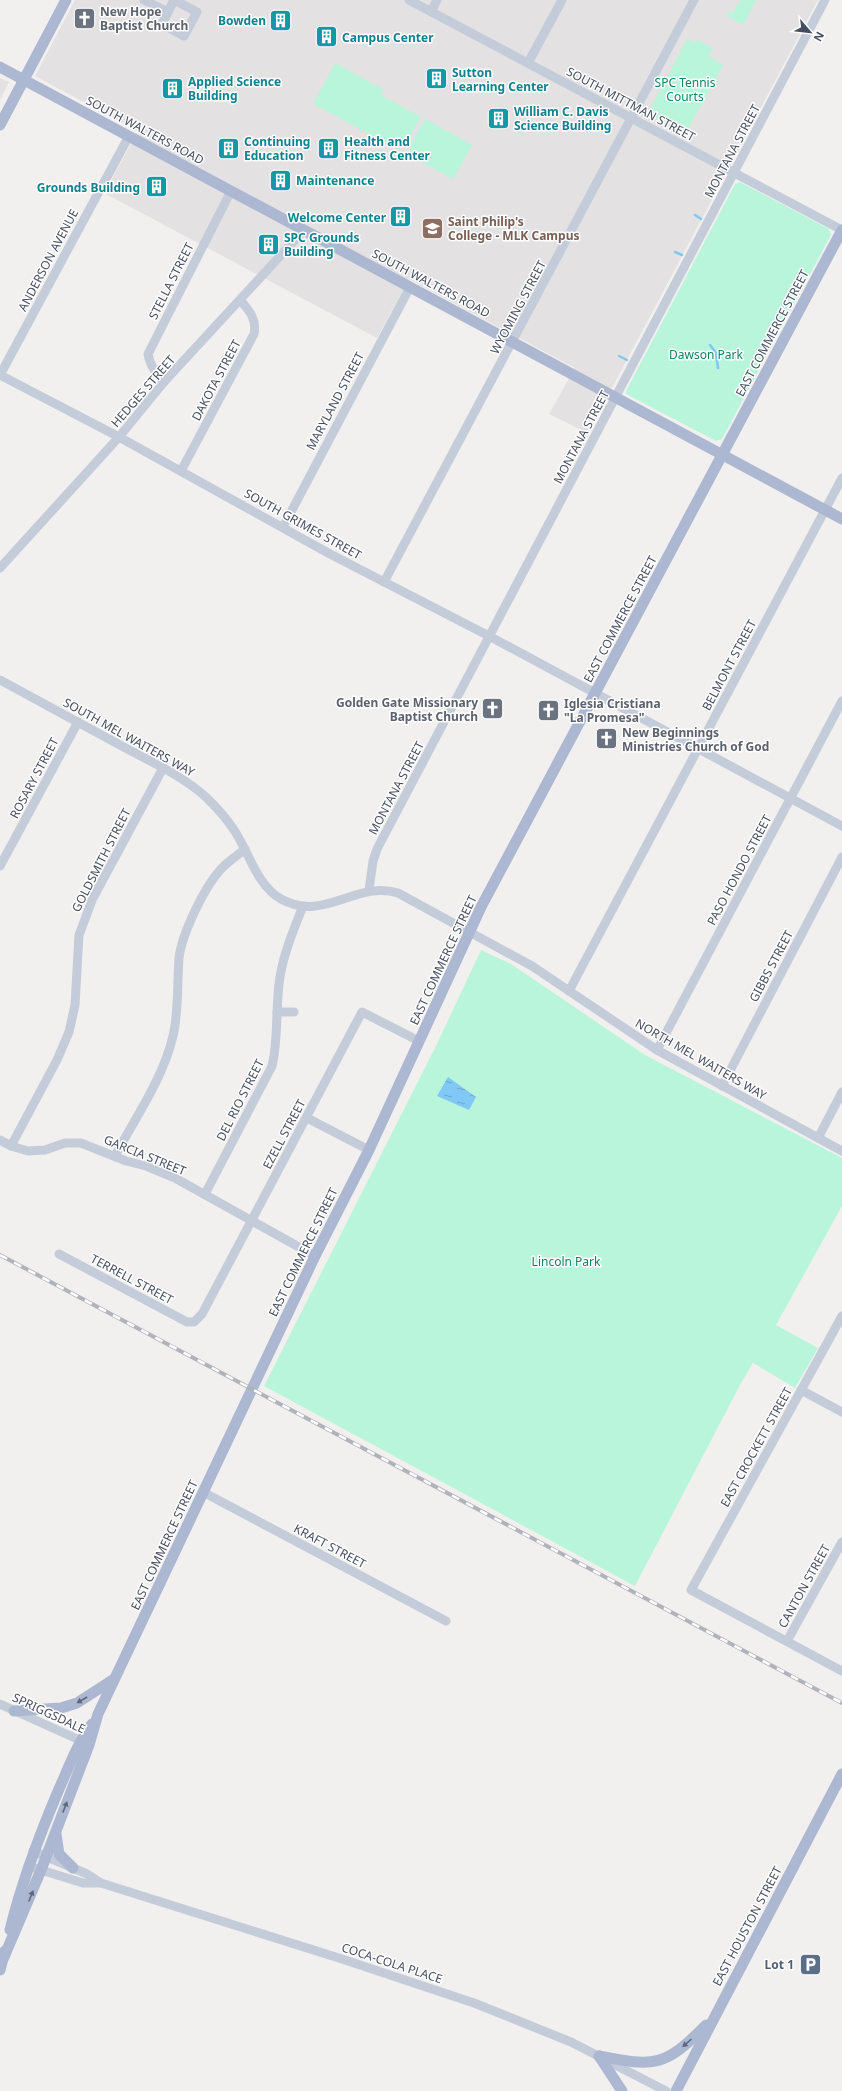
<svg xmlns="http://www.w3.org/2000/svg" width="842" height="2091" font-family="'Noto Sans',sans-serif">
<style>
.education{fill:#e3e1e1}
.green{fill:#b9f5db}
.water{fill:url(#water-ripples)}
.lines{fill:none;stroke-linecap:round;stroke-linejoin:round}
.stream{stroke:#81c8f7;stroke-width:2.5}
.minor{stroke:#c4cbd9;stroke-width:9}
.major{stroke:#acb8d2;stroke-width:11}
.rail-casing{stroke:#b1b3bb;stroke-width:4}
.rail{stroke:#fff;stroke-width:2.5;stroke-dasharray:8;stroke-linecap:butt}
.oneway{fill:#5f687c}
.labels{text-anchor:middle;dominant-baseline:central;stroke-width:3;stroke-linejoin:round;paint-order:stroke}
.worship-label{font-size:12px;font-weight:bold;fill:#5b616d;stroke:#fff;text-anchor:start}
.culture-label{font-size:12px;font-weight:bold;fill:#0d838f;stroke:#fff;text-anchor:start}
.park-label{font-size:12px;fill:#0c855f;stroke:#fff}
.street-label{font-size:12px;fill:#454e60;stroke:#fff}
.education-label{font-size:12px;font-weight:bold;fill:#785e54;stroke:#fff;text-anchor:start}
.service-label{font-size:12px;font-weight:bold;fill:#4e5e75;stroke:#fff;text-anchor:end}
</style>
<defs>
<pattern id="water-ripples" width="26" height="14" patternUnits="userSpaceOnUse"><rect width="26" height="14" fill="#81c8f7"/><path d="M2 4q2-2 4 0t4 0M15 11q2-2 4 0t4 0" fill="none" stroke="#6ba5cb"/></pattern>
</defs>
<rect width="100%" height="100%" fill="#f2f0ef"/>
<!-- education -->
<g class="education">
<polygon points="75,0 818,0 588,433 549,414 575,368 409,279 377,338 104,193 138,131 35,76"/>
<polygon points="0,78 9,82 0,100"/>
</g>
<!-- green -->
<g class="green">
<polygon points="743,0 756,0 743,25 727,16 729,12 733,13 739,1 741,2"/>
<polygon points="687,39 695,43 697,40 713,48 708,56 723,65 686,133 648,113"/>
<polygon points="335,63 383,89 381,95 421,117 407,142 399,150 313,104"/>
<polygon points="425,119 472,145 453,179 410,156 411,144"/>
<polygon points="740,182 829,229 831,235 722,439 716,441 626,394 626,391 735,184"/>
<polygon points="481,950 511,964 645,1055 842,1158 842,1206 776,1325 818,1348 795,1388 753,1363 740,1385 635,1586 264,1386 437,1044"/>
</g>
<!-- water -->
<polygon class="water" points="448,1077 476,1097 469,1110 437,1096"/>
<g class="lines">
<!-- stream -->
<g class="stream">
<polyline points="695,215 701,219"/>
<polyline points="675,252 682,255"/>
<polyline points="710,345 716,353 718,368"/>
<polyline points="619,356 627,360"/>
</g>
<!-- minor -->
<g class="minor">
<polyline points="144,0 168,12"/>
<polygon points="174,0 197,12 184,36 162,24"/>
<polyline points="409,0 842,230"/>
<polyline points="431,12 437,0"/>
<polyline points="528,63 562,0"/>
<polyline points="0,375 119,437 330,554 489,636 842,826"/>
<polyline points="0,375 129,136"/>
<path d="M164 382C156 373 150 366 148 354L231 191"/>
<path d="M181 471 254 334C257 320 250 311 240 300"/>
<polyline points="283,527 410,287"/>
<polyline points="0,568 119,437 164,382 304,230"/>
<polyline points="384,582 694,0"/>
<path d="M0 680C40 702 80 723 120 745 149 761 182 775 207 798 217 808 227 819 234 830 249 852 257 886 281 899 324 923 356 880 398 893L532 966 657 1050 842 1151"/>
<polyline points="0,866 78,722"/>
<polyline points="369,890 373,861 377,849 825,0"/>
<polyline points="569,991 842,478"/>
<polyline points="277,1012 294,1012"/>
<polyline points="657,1050 842,701"/>
<polyline points="722,1086 842,857"/>
<polyline points="307,1118 369,1150"/>
<polyline points="818,1138 842,1092"/>
<polyline points="0,1140 11,1146 28,1151 45,1150 65,1143 81,1143 126,1161 146,1166 175,1178 315,1256"/>
<polyline points="11,1146 57,1060 69,1032 75,1005 79,935 93,898 163,768"/>
<path d="M115 1156C135 1118 163 1079 173 1036 179 1010 177 984 179 958 182 933 206 883 224 866 230 860 238 855 245 849"/>
<path d="M205 1194 272 1066C279 1037 275 1006 280 977 284 952 294 929 303 906"/>
<polyline points="59,1254 187,1322 194,1322 202,1314 362,1012 419,1041"/>
<polyline points="842,1316 691,1590 842,1671"/>
<polyline points="801,1390 842,1412"/>
<polyline points="203,1492 446,1621"/>
<polyline points="787,1641 842,1542"/>
<polyline points="0,1704 86,1743"/>
<polyline points="33,1851 87,1874 101,1883"/>
<polyline points="28,1866 83,1883 101,1883 342,1959 474,2003 571,2042 666,2091"/>
</g>
<!-- major -->
<g class="major">
<polyline points="0,67 842,519"/>
<polyline points="0,125 66,0"/>
<polyline points="14,1711 61,1708 77,1703 114,1679"/>
<polyline points="56,1834 59,1854 73,1868"/>
<path d="M10 1930C22 1881 39 1836 59 1789 69 1767 77 1744 92 1724"/>
<polyline points="4,1957 41,1870 89,1745 98,1714 315,1256 369,1150 481,907 842,230"/>
<polyline points="0,1970 5,1951"/>
<path d="M599 2056C655 2067 665 2067 706 2025"/>
<polyline points="599,2056 622,2091"/>
<polyline points="676,2091 842,1774"/>
</g>
<defs>
<polyline id="rail" points="0,1255 842,1703"/>
</defs>
<!-- rail casing -->
<use href="#rail" class="rail-casing"/>
<!-- rail -->
<use href="#rail" class="rail"/>
</g>
<!-- one-way arrows -->
<defs><path id="oneway-solid" d="M-6-.8H1V-3.2L6.5 0L1 3.2V.8H-6Z"/></defs>
<g class="oneway">
<use href="#oneway-solid" transform="translate(82 1700) rotate(150)"/>
<use href="#oneway-solid" transform="translate(65 1807) rotate(-69)"/>
<use href="#oneway-solid" transform="translate(31 1896) rotate(-68)"/>
<use href="#oneway-solid" transform="translate(687 2043) rotate(138)"/>
</g>
<!-- icons -->
<defs>
<symbol id="church-square" viewBox="-11 -11 22 22"><rect x="-9" y="-9" width="18" height="18" rx="4" fill="#6b7280" stroke="#fff"/><path d="M-1.2-6h2.4v3.5h3.3v2.4h-3.3V6h-2.4V-.1h-3.3v-2.4h3.3Z" fill="#fff"/></symbol>
<symbol id="building-square" viewBox="-11 -11 22 22"><rect x="-9" y="-9" width="18" height="18" rx="4" fill="#0f9aa8" stroke="#fff"/><path d="M-4-6H4V6H1V3H-1V6H-4ZM-2.5-4.3h1.7v1.8h-1.7ZM.8-4.3h1.7v1.8H.8ZM-2.5-1h1.7V.8h-1.7ZM.8-1h1.7V.8H.8Z" fill="#fff"/></symbol>
<symbol id="university-square" viewBox="-11 -11 22 22"><rect x="-9" y="-9" width="18" height="18" rx="4" fill="#8d6e63" stroke="#fff"/><path d="M0-5L7-2L0 1L-7-2ZM-4 1L0 2.5L4 1V4Q0 6-4 4Z" fill="#fff"/></symbol>
<symbol id="parking-square" viewBox="-11 -11 22 22"><rect x="-9" y="-9" width="18" height="18" rx="4" fill="#5c6f8a" stroke="#fff"/><path d="M-3.5-5.5H1a3.5 3.5 0 0 1 0 7H-1V5.5H-3.5ZM-1-3.4V-.6H.8a1.4 1.4 0 0 0 0-2.8Z" fill="#fff"/></symbol>
</defs>
<g fill-rule="evenodd">
<use href="#church-square" x="72" y="6" width="25" height="25"/>
<use href="#building-square" x="268" y="8" width="25" height="25"/>
<use href="#building-square" x="314" y="24" width="25" height="25"/>
<use href="#building-square" x="424" y="66" width="25" height="25"/>
<use href="#building-square" x="160" y="76" width="25" height="25"/>
<use href="#building-square" x="486" y="106" width="25" height="25"/>
<use href="#building-square" x="216" y="136" width="25" height="25"/>
<use href="#building-square" x="316" y="136" width="25" height="25"/>
<use href="#building-square" x="268" y="168" width="25" height="25"/>
<use href="#building-square" x="144" y="174" width="25" height="25"/>
<use href="#building-square" x="388" y="204" width="25" height="25"/>
<use href="#university-square" x="420" y="216" width="25" height="25"/>
<use href="#building-square" x="256" y="232" width="25" height="25"/>
<use href="#church-square" x="480" y="696" width="25" height="25"/>
<use href="#church-square" x="536" y="698" width="25" height="25"/>
<use href="#church-square" x="594" y="726" width="25" height="25"/>
<use href="#parking-square" x="798" y="1952" width="25" height="25"/>
</g>
<g class="labels">
<!-- worship labels -->
<g class="worship-label">
<text x="100" y="11">New Hope<tspan x="100" dy="14">Baptist Church</tspan></text>
<text x="478" y="702" text-anchor="end">Golden Gate Missionary<tspan x="478" dy="14">Baptist Church</tspan></text>
<text x="564" y="703">Iglesia Cristiana<tspan x="564" dy="14">"La Promesa"</tspan></text>
<text x="622" y="732">New Beginnings<tspan x="622" dy="14">Ministries Church of God</tspan></text>
</g>
<!-- culture labels -->
<g class="culture-label">
<text x="266" y="20" text-anchor="end">Bowden</text>
<text x="342" y="37">Campus Center</text>
<text x="452" y="72">Sutton<tspan x="452" dy="14">Learning Center</tspan></text>
<text x="188" y="81">Applied Science<tspan x="188" dy="14">Building</tspan></text>
<text x="514" y="111">William C. Davis<tspan x="514" dy="14">Science Building</tspan></text>
<text x="244" y="141">Continuing<tspan x="244" dy="14">Education</tspan></text>
<text x="344" y="141">Health and<tspan x="344" dy="14">Fitness Center</tspan></text>
<text x="296" y="180">Maintenance</text>
<text x="140" y="187" text-anchor="end">Grounds Building</text>
<text x="386" y="217" text-anchor="end">Welcome Center</text>
<text x="284" y="237">SPC Grounds<tspan x="284" dy="14">Building</tspan></text>
</g>
<!-- park labels -->
<g class="park-label">
<text x="685" y="82">SPC Tennis<tspan x="685" dy="14">Courts</tspan></text>
<text x="706" y="354">Dawson Park</text>
<text x="566" y="1261">Lincoln Park</text>
</g>
<!-- street labels -->
<g class="street-label">
<text transform="translate(631 104) rotate(28)">SOUTH MITTMAN STREET</text>
<text transform="translate(145 130) rotate(28)">SOUTH WALTERS ROAD</text>
<text transform="translate(732 151) rotate(-62)">MONTANA STREET</text>
<text transform="translate(48 260) rotate(-62)">ANDERSON AVENUE</text>
<text transform="translate(171 281) rotate(-63)">STELLA STREET</text>
<text transform="translate(431 283) rotate(28)">SOUTH WALTERS ROAD</text>
<text transform="translate(518 307) rotate(-62)">WYOMING STREET</text>
<text transform="translate(772 333) rotate(-62)">EAST COMMERCE STREET</text>
<text transform="translate(216 380) rotate(-62)">DAKOTA STREET</text>
<text transform="translate(143 391) rotate(-49)">HEDGES STREET</text>
<text transform="translate(335 401) rotate(-62)">MARYLAND STREET</text>
<text transform="translate(581 437) rotate(-62)">MONTANA STREET</text>
<text transform="translate(303 524) rotate(29)">SOUTH GRIMES STREET</text>
<text transform="translate(620 619) rotate(-62)">EAST COMMERCE STREET</text>
<text transform="translate(729 665) rotate(-62)">BELMONT STREET</text>
<text transform="translate(129 737) rotate(29)">SOUTH MEL WAITERS WAY</text>
<text transform="translate(34 778) rotate(-62)">ROSARY STREET</text>
<text transform="translate(396 788) rotate(-62)">MONTANA STREET</text>
<text transform="translate(101 860) rotate(-63)">GOLDSMITH STREET</text>
<text transform="translate(739 870) rotate(-62)">PASO HONDO STREET</text>
<text transform="translate(443 960) rotate(-65)">EAST COMMERCE STREET</text>
<text transform="translate(771 966) rotate(-62)">GIBBS STREET</text>
<text transform="translate(701 1059) rotate(30)">NORTH MEL WAITERS WAY</text>
<text transform="translate(240 1100) rotate(-63)">DEL RIO STREET</text>
<text transform="translate(284 1134) rotate(-62)">EZELL STREET</text>
<text transform="translate(145 1155) rotate(22)">GARCIA STREET</text>
<text transform="translate(303 1252) rotate(-64)">EAST COMMERCE STREET</text>
<text transform="translate(132 1279) rotate(28)">TERRELL STREET</text>
<text transform="translate(756 1447) rotate(-61)">EAST CROCKETT STREET</text>
<text transform="translate(164 1545) rotate(-65)">EAST COMMERCE STREET</text>
<text transform="translate(330 1546) rotate(28)">KRAFT STREET</text>
<text transform="translate(804 1586) rotate(-61)">CANTON STREET</text>
<text transform="translate(49 1713) rotate(25)">SPRIGGSDALE</text>
<text transform="translate(747 1926) rotate(-62)">EAST HOUSTON STREET</text>
<text transform="translate(392 1963) rotate(18)">COCA-COLA PLACE</text>
</g>
<!-- education labels -->
<g class="education-label">
<text x="448" y="221">Saint Philip's<tspan x="448" dy="14">College - MLK Campus</tspan></text>
</g>
<!-- service labels -->
<g class="service-label">
<text x="794" y="1964">Lot 1</text>
</g>
</g>
<!-- north arrow -->
<g transform="translate(810 32) rotate(118)" stroke="#ffffff" stroke-width="3" paint-order="stroke">
<path d="M0-3L7 15L0 10L-7 15Z" fill="#454e60"/>
<text y="-6" font-size="11" font-weight="bold" text-anchor="middle" fill="#454e60">N</text>
</g>
</svg>
